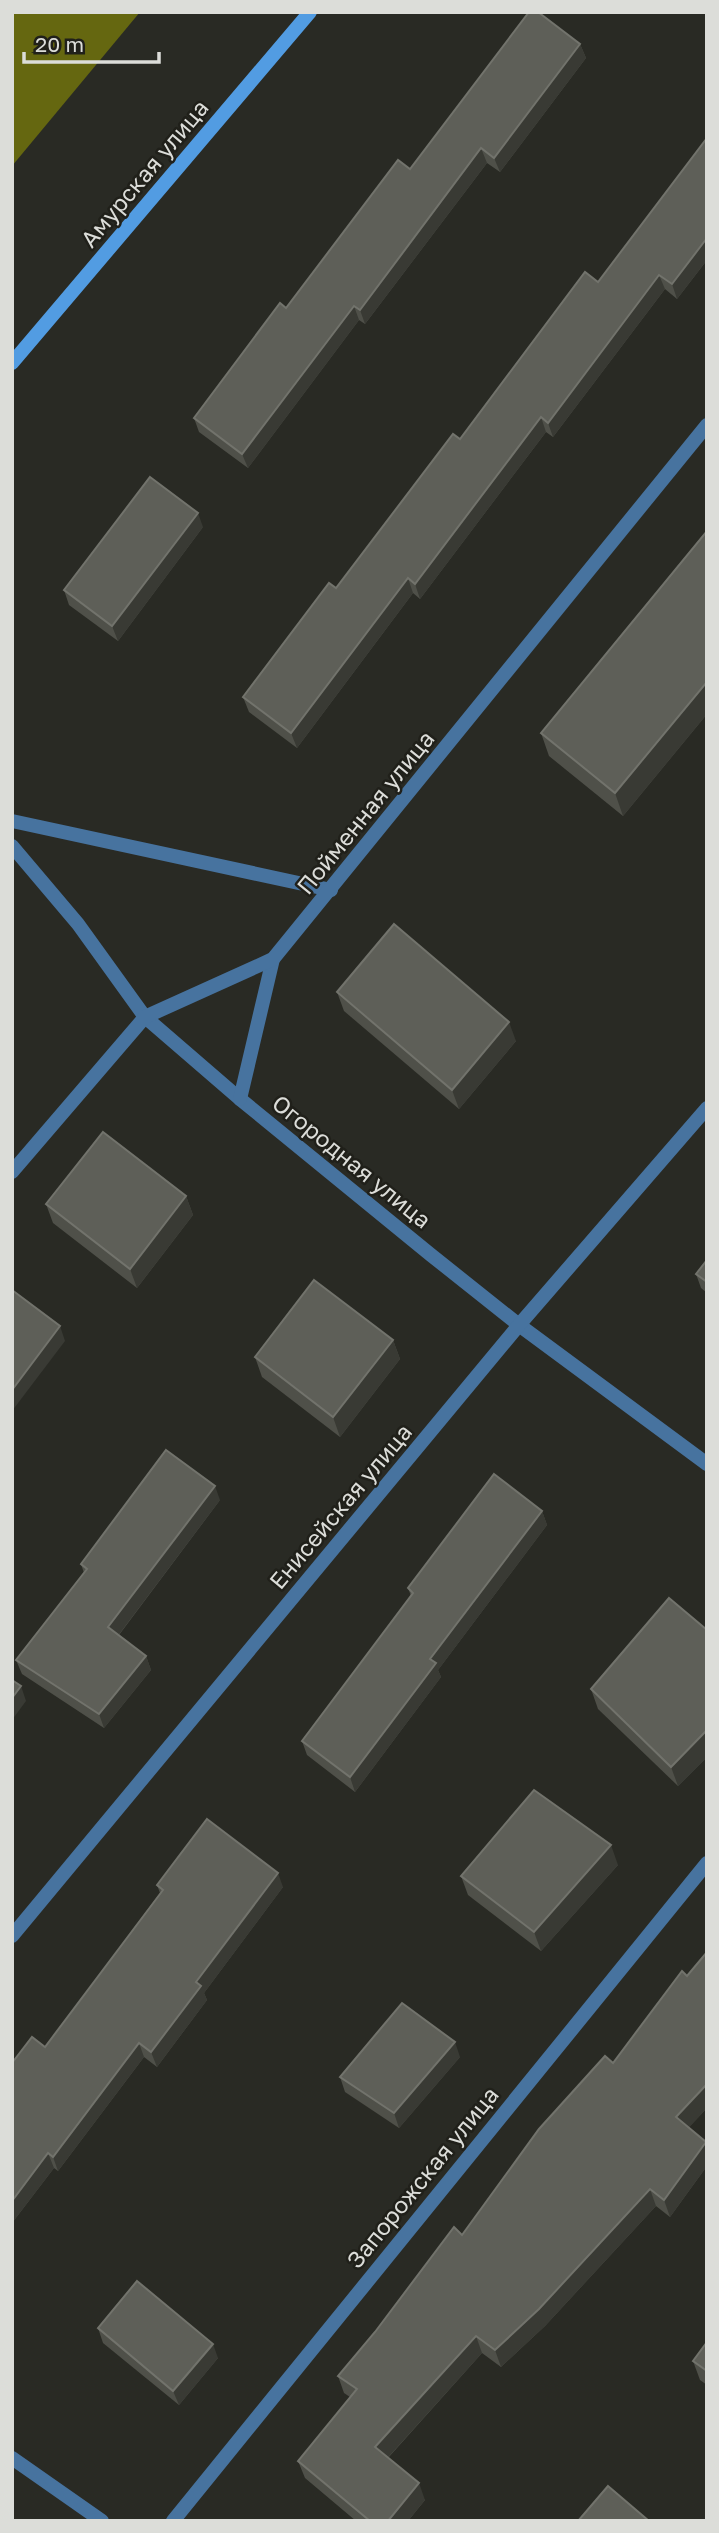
<svg xmlns="http://www.w3.org/2000/svg" width="719" height="2533" font-family="'Golos Text',sans-serif">
<style>
.forest{fill:#656710}
.lines{fill:none;stroke-linecap:round;stroke-linejoin:round}
.street{stroke:#47739f;stroke-width:14}
.secondary{stroke:#529ce2;stroke-width:14}
.wall{fill:#4f5049}
.shaded-wall{fill:#393a34}
.building{fill:#5e5f58;stroke:#72736c;stroke-width:2}
.labels{text-anchor:middle;dominant-baseline:central;stroke-width:5;stroke-linejoin:round;paint-order:stroke}
.street-label{font-size:23px;fill:#dcddd9;stroke:#20201a}
</style>
<rect width="100%" height="100%" fill="#292a24"/>
<!-- forest -->
<polygon class="forest" points="12,12 140,12 12,166"/>
<g class="lines">
<!-- street -->
<g class="street">
<polyline points="12,821 331,890"/>
<polyline points="12,846 78,924 145,1017 240,1099 431,1255 519,1325 707,1464"/>
<polyline points="240,1099 273,959"/>
<polyline points="12,1172 145,1017 273,959 707,425"/>
<polyline points="12,1936 519,1325 707,1108"/>
<polyline points="12,2458 102,2521"/>
<polyline points="173,2521 707,1863"/>
</g>
<!-- secondary -->
<polyline class="secondary" points="12,363 310,12"/>
</g>
<!-- wall -->
<g class="wall">
<polygon points="580,44 586,58 500,172 487,163 365,324 359,320 248,468 199,432 194,418 286,308 410,169"/>
<polygon points="707,138 707,260 677,299 665,289 553,437 546,432 420,599 413,593 297,748 249,712 243,697 336,588 460,439 598,282"/>
<polygon points="203,527 118,641 69,605 64,590"/>
<polygon points="707,531 707,714 623,816 549,756 541,733"/>
<polygon points="337,992 516,1041 459,1109 344,1011"/>
<polygon points="186,1196 193,1215 137,1288 53,1223 46,1204"/>
<polygon points="707,1260 707,1293 701,1288 696,1274"/>
<polygon points="393,1340 400,1359 340,1437 262,1377 255,1357"/>
<polygon points="220,1500 119,1635 146,1656 151,1670 104,1728 22,1674 16,1660 84,1573 81,1564"/>
<polygon points="542,1511 547,1525 438,1670 441,1677 355,1792 307,1755 302,1741 411,1596 408,1588"/>
<polygon points="707,1630 707,1757 678,1786 598,1709 591,1689"/>
<polygon points="618,1865 541,1951 468,1895 461,1876"/>
<polygon points="157,1885 283,1887 204,1993 207,2000 157,2067 144,2057 58,2171 54,2168 12,2223 12,2063 45,2047 160,1893"/>
<polygon points="707,1952 707,2108 689,2127 706,2142 707,2166 670,2217 656,2206 545,2326 501,2367 482,2353 388,2458 425,2500 408,2521 356,2521 305,2478 298,2461 350,2397 344,2393 338,2376 613,2063 687,1976"/>
<polygon points="460,2057 399,2128 345,2092 340,2077"/>
<polygon points="98,2328 218,2358 179,2405 103,2343"/>
<polygon points="707,2342 707,2385 700,2380 693,2361"/>
</g>
<!-- shaded-wall -->
<g class="shaded-wall">
<polygon points="580,44 586,58 500,172 494,158"/>
<polygon points="481,148 487,163 365,324 360,310"/>
<polygon points="707,238 707,260 677,299 672,284"/>
<polygon points="659,275 665,289 553,437 548,423"/>
<polygon points="354,306 359,320 248,468 242,454"/>
<polygon points="541,417 546,432 420,599 415,584"/>
<polygon points="198,513 203,527 118,641 112,626"/>
<polygon points="408,578 413,593 297,748 291,733"/>
<polygon points="707,682 707,714 623,816 615,793"/>
<polygon points="509,1022 516,1041 459,1109 452,1090"/>
<polygon points="186,1196 193,1215 137,1288 130,1269"/>
<polygon points="60,1326 65,1341 12,1411 12,1390"/>
<polygon points="393,1340 400,1359 340,1437 333,1417"/>
<polygon points="215,1486 220,1500 114,1641 108,1627"/>
<polygon points="542,1511 547,1525 438,1670 441,1677 355,1792 350,1777 430,1659"/>
<polygon points="146,1656 151,1670 104,1728 99,1714"/>
<polygon points="21,1686 26,1701 12,1720 12,1698"/>
<polygon points="707,1730 707,1757 678,1786 671,1767"/>
<polygon points="611,1845 618,1865 541,1951 534,1932"/>
<polygon points="278,1873 283,1887 204,1993 207,2000 157,2067 151,2052 196,1982"/>
<polygon points="455,2042 460,2057 399,2128 394,2113"/>
<polygon points="139,2043 144,2057 58,2171 53,2157"/>
<polygon points="707,2084 707,2108 683,2134 676,2117"/>
<polygon points="706,2142 707,2166 670,2217 664,2200"/>
<polygon points="48,2153 54,2168 12,2223 12,2201"/>
<polygon points="650,2189 656,2206 545,2326 501,2367 495,2350"/>
<polygon points="476,2336 482,2353 382,2464 375,2447"/>
<polygon points="213,2344 218,2358 179,2405 173,2391"/>
<polygon points="419,2483 425,2500 408,2521 388,2521"/>
</g>
<!-- building -->
<g class="building">
<polygon points="529,12 538,12 580,44 494,158 481,148 360,310 354,306 242,454 194,418 280,303 286,308 398,160 410,169"/>
<polygon points="707,138 707,238 672,284 659,275 548,423 541,417 415,584 408,578 291,733 243,697 329,583 336,588 453,434 460,439 585,272 598,282"/>
<polygon points="150,477 198,513 112,626 64,590"/>
<polygon points="707,531 707,682 615,793 541,733"/>
<polygon points="394,924 509,1022 452,1090 337,992"/>
<polygon points="103,1132 186,1196 130,1269 46,1204"/>
<polygon points="707,1260 707,1282 696,1274"/>
<polygon points="314,1280 393,1340 333,1417 255,1357"/>
<polygon points="12,1290 60,1326 12,1390"/>
<polygon points="166,1450 215,1486 108,1627 146,1656 99,1714 16,1660 87,1569 81,1564"/>
<polygon points="494,1474 542,1511 430,1659 436,1663 350,1777 302,1741 413,1593 408,1588"/>
<polygon points="669,1598 707,1630 707,1730 671,1767 591,1689"/>
<polygon points="12,1680 21,1686 12,1698"/>
<polygon points="534,1790 611,1845 534,1932 461,1876"/>
<polygon points="207,1819 278,1873 196,1982 201,1986 151,2052 139,2043 53,2157 48,2153 12,2201 12,2063 32,2037 45,2047 163,1890 157,1885"/>
<polygon points="707,1952 707,2084 676,2117 706,2142 664,2200 650,2189 539,2309 495,2350 476,2336 375,2447 419,2483 388,2521 370,2521 298,2461 357,2389 338,2376 375,2332 454,2227 462,2235 539,2129 605,2056 613,2063 682,1971 687,1976"/>
<polygon points="402,2003 455,2042 394,2113 340,2077"/>
<polygon points="137,2281 213,2344 173,2391 98,2328"/>
<polygon points="707,2342 707,2371 693,2361"/>
<polygon points="608,2486 649,2521 578,2521"/>
</g>
<g class="labels">
<!-- street labels -->
<g class="street-label">
<text transform="translate(144 173) rotate(-50)">Амурская улица</text>
<text transform="translate(365 812) rotate(-51)">Пойменная улица</text>
<text transform="translate(352 1161) rotate(39)">Огородная улица</text>
<text transform="translate(340 1506) rotate(-50)">Енисейская улица</text>
<text transform="translate(422 2177) rotate(-51)">Запорожская улица</text>
</g>
</g>
<!-- border -->
<rect width="719" height="2533" fill="none" stroke="#dcddd9" stroke-width="28"/>
<!-- scale -->
<path d="M24 52v10h135v-10" fill="none" stroke="#dcddd9" stroke-width="3.5"/>
<text x="35" y="52" font-size="21" fill="#dcddd9" stroke="#20201a" stroke-width="5" paint-order="stroke">20 m</text>
</svg>
